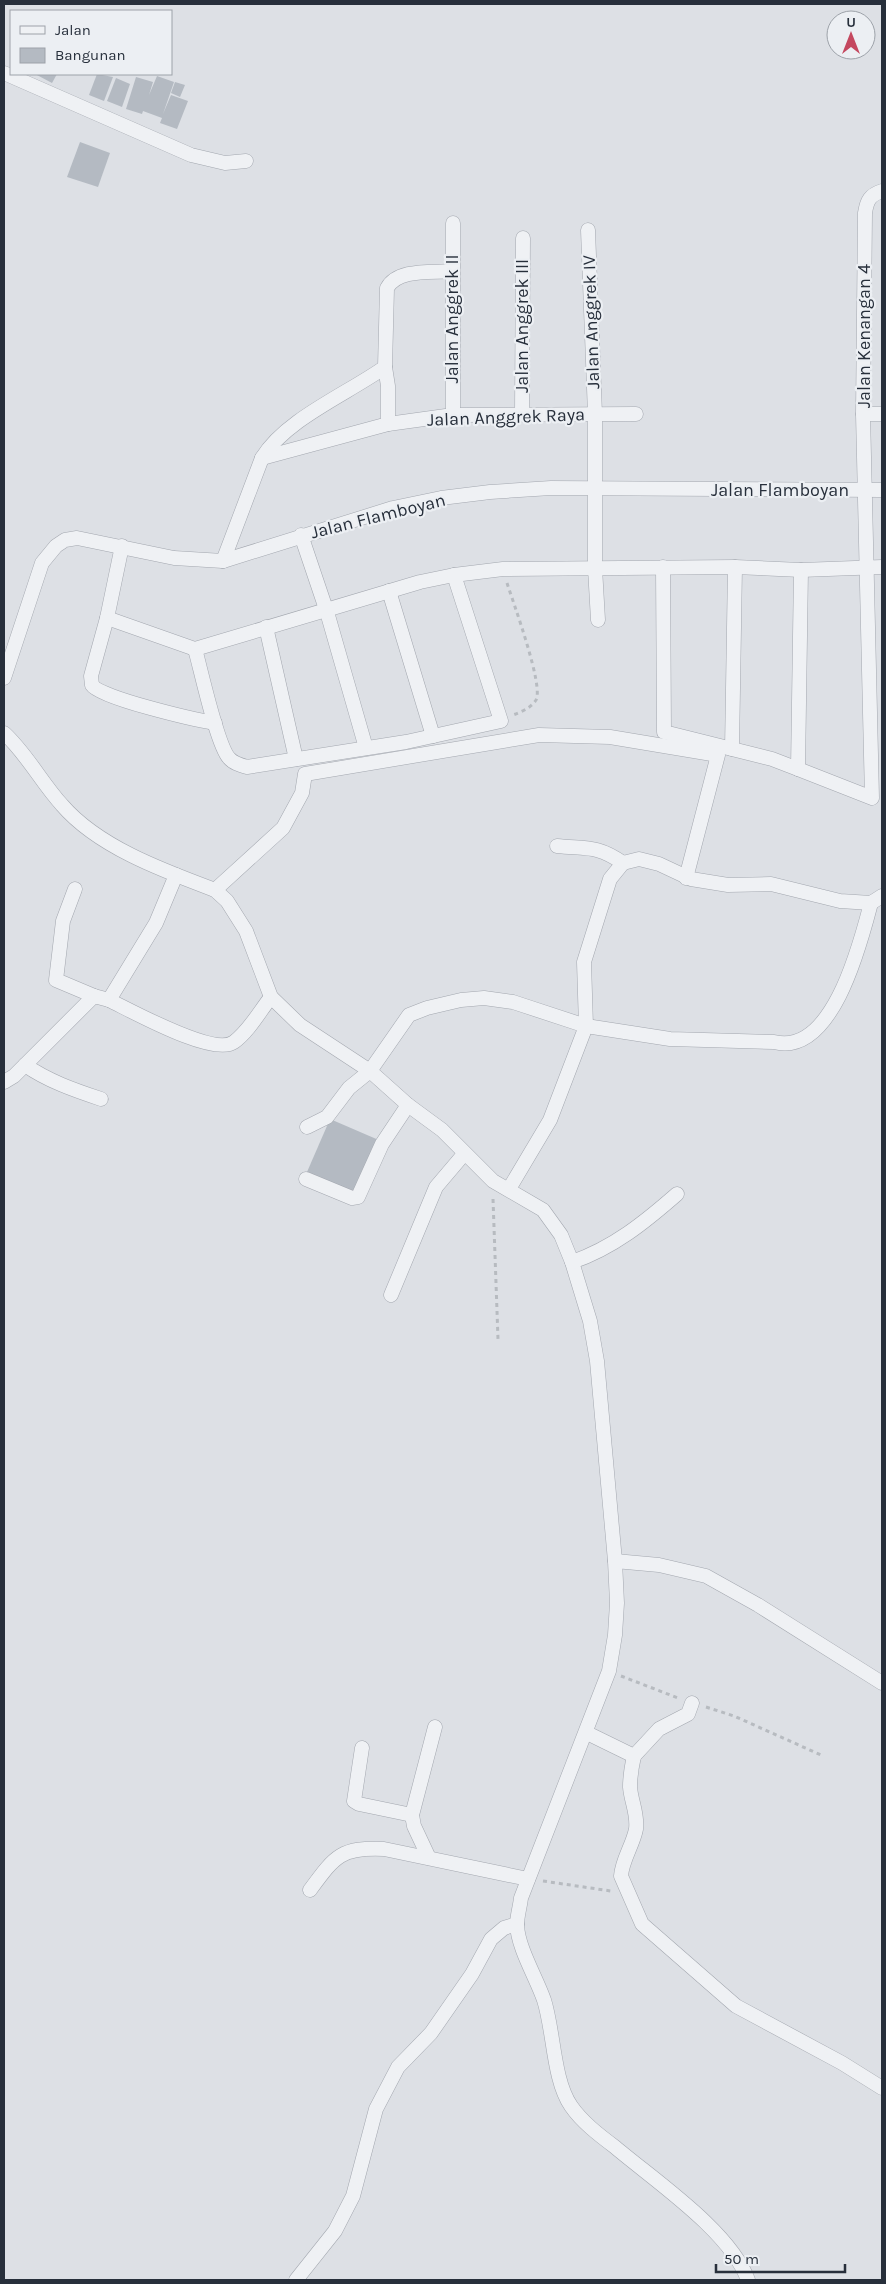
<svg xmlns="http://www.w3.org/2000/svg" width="886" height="2284" font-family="Karla,sans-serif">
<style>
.building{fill:#b4bac2}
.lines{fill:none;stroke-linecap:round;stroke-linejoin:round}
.minor-casing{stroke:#a3a7af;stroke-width:15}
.path{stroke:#b7bbc0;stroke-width:3;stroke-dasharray:4 4;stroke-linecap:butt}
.minor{stroke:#eff1f4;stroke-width:14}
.labels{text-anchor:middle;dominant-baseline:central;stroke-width:4.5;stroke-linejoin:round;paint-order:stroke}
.street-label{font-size:18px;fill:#272f3b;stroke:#eceff3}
</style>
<rect width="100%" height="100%" fill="#dde0e5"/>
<!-- building -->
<g class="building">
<polygon points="35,74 57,74 52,83"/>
<polygon points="97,74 113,77 104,101 89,95"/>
<polygon points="157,76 174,82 163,114 171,95 188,101 177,129 160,123 162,118 143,111 142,114 126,109 136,77 153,82 149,95"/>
<polygon points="116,78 130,84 122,107 107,101"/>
<polygon points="175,82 185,85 180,97 171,93"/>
<polygon points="80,142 110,153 98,187 67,177"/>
<polygon points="330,1119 381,1141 358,1194 307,1172"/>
</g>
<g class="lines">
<defs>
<g id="minor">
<polyline points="4,73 191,155 225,163 246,161"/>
<polyline points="588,230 595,414 595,568 598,620"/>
<polyline points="522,413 523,238"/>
<polyline points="863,414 882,414"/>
<polyline points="453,415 453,223"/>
<path d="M388 424V386L385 367 387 288C398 268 432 273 452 271"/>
<polyline points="262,458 388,424 453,415 636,414"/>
<polyline points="301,535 327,612 366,748"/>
<path d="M122 546 107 618 91 676 92 685C100 698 196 720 215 723"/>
<path d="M223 561 262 458C286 419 347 394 385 367"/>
<polyline points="663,567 664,732 772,759 798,769 801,570"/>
<polyline points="389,591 433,736"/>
<polyline points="107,618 195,649 420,582 454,575 503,569 735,567 801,570 882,567"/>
<polyline points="266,627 296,759"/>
<path d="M195 649C201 670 217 745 229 758 233 763 240 765 247 767L406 742 501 721 454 575"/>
<polyline points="4,678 42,563 56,546 65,540 77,538 174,558 223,561 393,508 441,498 490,492 551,488 882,490"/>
<path d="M4 733C27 754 41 782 62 805 98 847 164 871 215 890L227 901 246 931 271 997 300 1025 370 1071 408 1105 442 1130 493 1181 543 1210 561 1235 572 1262 590 1321 597 1361 615 1561 617 1603 615 1635 609 1671 521 1898C520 1907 517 1916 517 1925 518 1948 536 1977 544 2000 554 2031 553 2080 571 2106 582 2122 599 2135 615 2147 655 2181 730 2231 748 2280"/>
<polyline points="732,749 735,567"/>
<path d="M798 769 872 798 863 414 865 213C867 200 870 195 882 191"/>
<path d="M557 846C587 849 597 845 623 863"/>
<polyline points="75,889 63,921 56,980 94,996"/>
<polyline points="215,890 283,828 302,793 305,774 539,735 610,737 718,755 686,878"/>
<polyline points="109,1000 156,923 176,875"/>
<path d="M25 1065C48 1081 74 1090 101 1099"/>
<path d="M4 1082 14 1076 94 996 109 1000C132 1011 214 1057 234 1042 249 1031 260 1011 271 997"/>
<path d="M307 1127 327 1117 349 1088 370 1071 409 1015 427 1008 461 1000 484 998 513 1002 586 1026 670 1039 774 1042C832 1057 860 945 871 903"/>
<polyline points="306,1179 352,1198 358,1197 382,1144 408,1105"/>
<polyline points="509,1189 550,1120 586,1026 584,962 610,879 623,863 639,859 659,864 691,879 728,885 771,884 840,901 871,903 882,896"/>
<path d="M572 1262C613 1248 645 1222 677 1194"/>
<polyline points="391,1295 436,1187 464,1154"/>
<polyline points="615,1561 659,1565 706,1576 758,1605 882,1683"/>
<polyline points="587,1733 634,1756 659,1729 688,1714 692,1703"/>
<polyline points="362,1748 354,1801 359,1804 412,1815"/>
<path d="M634 1756C632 1765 630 1777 630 1787 631 1801 638 1814 636 1829 633 1845 622 1860 621 1876L642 1924 736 2006 842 2063 882 2088"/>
<polyline points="429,1858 414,1826 412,1815 435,1727"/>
<path d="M310 1890C335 1856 341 1847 384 1849L528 1879"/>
<polyline points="296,2280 335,2231 353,2196 376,2109 398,2067 431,2033 472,1974 491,1939 504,1928 517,1924"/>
</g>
</defs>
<!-- minor casing -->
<use href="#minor" class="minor-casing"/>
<!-- path -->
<g class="path">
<path d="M507 583C513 602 544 686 536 700 531 708 521 712 513 715"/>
<polyline points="493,1199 498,1339"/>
<polyline points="621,1676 678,1698"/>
<polyline points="706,1707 734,1716 821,1755"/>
<polyline points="543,1881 611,1891"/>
</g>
<!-- minor -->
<use href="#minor" class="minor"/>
</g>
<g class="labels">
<!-- street labels -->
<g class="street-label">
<text transform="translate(452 319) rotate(-90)">Jalan Anggrek II</text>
<text transform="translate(591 322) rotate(-92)">Jalan Anggrek IV</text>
<text transform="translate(522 326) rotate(-90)">Jalan Anggrek III</text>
<text transform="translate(864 336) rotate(-90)">Jalan Kenangan 4</text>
<text transform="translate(506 417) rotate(-2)">Jalan Anggrek Raya</text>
<text x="780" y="490">Jalan Flamboyan</text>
<text transform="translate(378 516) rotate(-14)">Jalan Flamboyan</text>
</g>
</g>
<!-- border -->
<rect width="886" height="2284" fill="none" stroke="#272f3b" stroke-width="10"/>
<!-- legend -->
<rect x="10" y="10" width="162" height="65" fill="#eceff3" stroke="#9da2a9"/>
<rect x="20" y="26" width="25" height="8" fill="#eff1f4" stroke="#9da2a9"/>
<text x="55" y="35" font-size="15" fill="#272f3b">Jalan</text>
<rect x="20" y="48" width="25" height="15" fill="#b4bac2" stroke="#9da2a9"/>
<text x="55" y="60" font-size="15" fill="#272f3b">Bangunan</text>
<!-- north arrow -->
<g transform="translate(851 35)"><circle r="24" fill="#eceff3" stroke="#9da2a9"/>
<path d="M0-4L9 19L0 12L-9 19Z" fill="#c4485f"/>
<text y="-8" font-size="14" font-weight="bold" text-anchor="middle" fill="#272f3b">U</text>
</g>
<!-- scale -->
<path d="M716 2264v8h129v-8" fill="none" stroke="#272f3b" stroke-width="2.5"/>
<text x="724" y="2264" font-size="15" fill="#272f3b" stroke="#eceff3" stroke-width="4" paint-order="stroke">50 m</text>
</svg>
